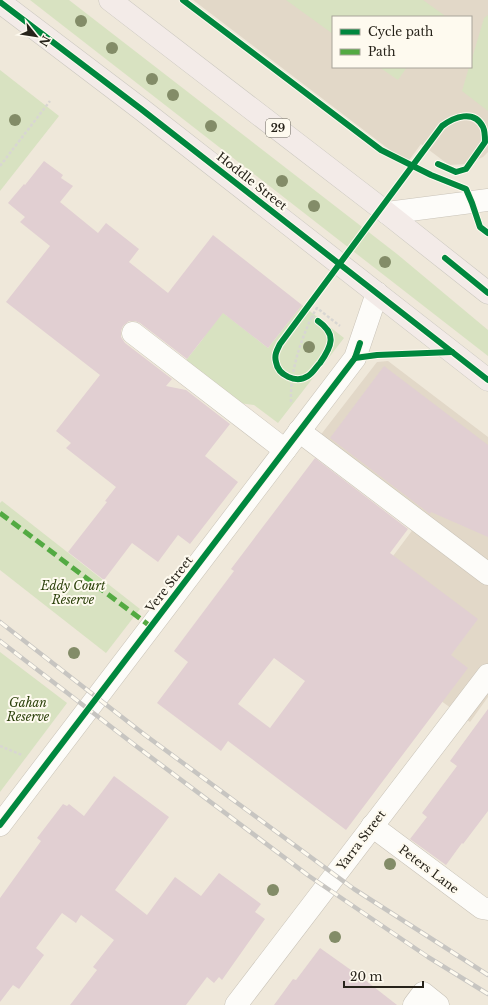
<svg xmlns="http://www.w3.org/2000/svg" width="488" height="1005" font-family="'Libre Baskerville',serif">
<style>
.commercial{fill:#e2d8c8;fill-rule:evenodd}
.green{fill:#d8e2c1}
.building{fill:#e1cfd2;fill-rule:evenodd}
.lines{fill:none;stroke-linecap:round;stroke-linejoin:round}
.minor-casing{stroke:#c9c3b8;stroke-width:23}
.highway-casing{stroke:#cac7bf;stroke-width:23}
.path{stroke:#d8d6d2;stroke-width:2.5;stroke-dasharray:3 2;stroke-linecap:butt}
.minor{stroke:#fdfcf9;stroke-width:22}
.highway{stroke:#f3ebe8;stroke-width:22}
.rail-casing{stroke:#c7c5c1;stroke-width:4.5}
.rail{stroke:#fefaef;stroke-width:3;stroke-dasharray:9;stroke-linecap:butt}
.quiet{stroke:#53aa42;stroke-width:5;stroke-dasharray:10 5;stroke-linecap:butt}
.cycleway-casing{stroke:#fefaef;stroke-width:8}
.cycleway{stroke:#00873e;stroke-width:6}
.tree{fill:#838c68}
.labels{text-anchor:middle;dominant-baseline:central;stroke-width:4;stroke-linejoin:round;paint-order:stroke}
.shield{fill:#fefaef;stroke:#68645a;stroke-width:1}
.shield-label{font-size:11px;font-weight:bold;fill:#27231a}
.street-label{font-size:12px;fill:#27231a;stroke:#fefaef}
.park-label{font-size:12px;font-style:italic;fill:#2b400a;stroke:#fefaef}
</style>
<rect width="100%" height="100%" fill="#efe8da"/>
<!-- commercial -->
<g class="commercial">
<path d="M193 0H488V152L483 157 467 164 449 165 421 144 407 163ZM333 17H471V67H333Z"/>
<polygon points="388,361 488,437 488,697 470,722 340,627 420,520 316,441 377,362"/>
</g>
<!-- green -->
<g class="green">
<polygon points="30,0 69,0 397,254 488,330 488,356"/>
<polygon points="286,0 423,0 444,15 443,17 333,17 333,34"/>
<polygon points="488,15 488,111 462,91 469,67 471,67 471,62 484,18"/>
<polygon points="379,67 407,67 398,80"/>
<polygon points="0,70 59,116 0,191"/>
<polygon points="302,305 344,338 278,423 254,405 231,402 183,364 202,340 221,311 268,348"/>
<polygon points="2,501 140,609 106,653 0,570 0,503"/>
<polygon points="0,652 67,703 0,792"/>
</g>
<!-- building -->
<g class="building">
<polygon points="44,161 63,175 61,178 73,186 60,202 98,233 106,223 139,249 129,262 168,293 213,235 302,305 268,348 223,313 187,359 140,323 135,321 129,321 123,326 121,331 121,337 125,343 172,379 166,386 186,390 230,424 205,456 238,482 190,544 178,535 158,562 132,543 104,580 68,552 107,502 105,501 116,487 66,448 71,443 56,431 100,375 6,302 50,246 20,222 25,217 8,203 24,184 25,185"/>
<polygon points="384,366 488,445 488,537 431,512 430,514 330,438"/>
<path d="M315 458 408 529 390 553 478 619 451 655 468 668 346 830 228 741 221 751 157 703 188 662 174 651 234 571 231 569ZM274 658 305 681 270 728 238 704Z"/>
<polygon points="488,709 488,811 463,844 462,843 446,865 410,839 427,817 422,813 457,766 450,761"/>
<polygon points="114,776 169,817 115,890 147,915 175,877 201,896 219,873 261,904 255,912 265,919 222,980 219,977 214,983 207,977 186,1005 70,1005 97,970 93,967 114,940 81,915 76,923 62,913 36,948 44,955 19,989 13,985 0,1002 0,898 41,841 37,838 63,804 67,806 69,804 84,816"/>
<polygon points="320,948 365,980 397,1005 274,1005 293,979 296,980"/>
</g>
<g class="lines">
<defs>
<g id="minor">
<polyline points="387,213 488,200"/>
<polyline points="133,333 285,450"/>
<polyline points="299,431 488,574"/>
<polyline points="0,825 355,358 377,293"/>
<polyline points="372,826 482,908 488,909"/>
<polyline points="236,1005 488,675"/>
<polyline points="414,1005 423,993 438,1005"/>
</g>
<g id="highway">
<polyline points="110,0 387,213 488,293"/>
<polyline points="0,2 141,109 488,380"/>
</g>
</defs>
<!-- minor casing -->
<use href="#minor" class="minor-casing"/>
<!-- highway casing -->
<use href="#highway" class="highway-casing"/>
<!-- path -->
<g class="path">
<polyline points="0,166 50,101"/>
<polyline points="318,321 312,316 317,308 340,326"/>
<path d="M291 402C290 371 300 343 312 316"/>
<polyline points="0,746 22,755"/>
</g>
<!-- minor -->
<use href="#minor" class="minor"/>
<!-- highway -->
<use href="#highway" class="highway"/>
<defs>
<g id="rail">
<polyline points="0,622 145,735 354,889 488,975"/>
<polyline points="0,641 136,746 309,876 428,957 488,994"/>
</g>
</defs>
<!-- rail casing -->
<use href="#rail" class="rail-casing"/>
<!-- rail -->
<use href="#rail" class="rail"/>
<!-- quiet -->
<polyline class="quiet" points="0,513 150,626"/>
<defs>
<g id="cycleway">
<polyline points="183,0 381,150 431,175 466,189 472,203 480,227 488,233"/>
<polyline points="0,2 141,109 488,380"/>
<polyline points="445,258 488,293"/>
<path d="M318 321C337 334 332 346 320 363 316 367 313 373 308 376 296 384 278 375 276 362 274 355 277 350 280 344L442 126C454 117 474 109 483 127 485 131 485 138 485 142L466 169 456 172 438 164"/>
<polyline points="355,358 377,355 452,352"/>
<polyline points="0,825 355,358 360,343"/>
</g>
</defs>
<!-- cycleway casing -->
<use href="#cycleway" class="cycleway-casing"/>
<!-- cycleway -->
<use href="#cycleway" class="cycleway"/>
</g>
<!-- trees -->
<g class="tree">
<circle cx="81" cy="21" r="6"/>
<circle cx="112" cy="48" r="6"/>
<circle cx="152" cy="79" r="6"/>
<circle cx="173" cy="95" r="6"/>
<circle cx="15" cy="120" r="6"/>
<circle cx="211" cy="126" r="6"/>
<circle cx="282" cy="181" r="6"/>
<circle cx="314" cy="206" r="6"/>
<circle cx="385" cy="262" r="6"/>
<circle cx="309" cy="347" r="6"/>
<circle cx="74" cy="653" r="6"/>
<circle cx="390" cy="864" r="6"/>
<circle cx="273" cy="890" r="6"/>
<circle cx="335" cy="937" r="6"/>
</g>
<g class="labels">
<!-- shield labels -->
<rect class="shield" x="266" y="119" width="24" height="18" rx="3"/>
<g class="shield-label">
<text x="278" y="128">29</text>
</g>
<!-- street labels -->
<g class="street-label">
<text transform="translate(252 181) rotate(38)">Hoddle Street</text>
<text transform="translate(169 584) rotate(-52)">Vere Street</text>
<text transform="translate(361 840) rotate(-53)">Yarra Street</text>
<text transform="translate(429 869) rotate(37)">Peters Lane</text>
</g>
<!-- park labels -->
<g class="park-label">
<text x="73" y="585">Eddy Court<tspan x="73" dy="14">Reserve</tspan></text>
<text x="28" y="702">Gahan<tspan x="28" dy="14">Reserve</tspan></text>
</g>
</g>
<!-- legend -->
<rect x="332" y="16" width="140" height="52" fill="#fefaef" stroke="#a8a49a"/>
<rect x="340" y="29" width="20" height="6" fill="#00873e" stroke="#a8a49a"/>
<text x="368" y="36" font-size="12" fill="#27231a">Cycle path</text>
<rect x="340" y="49" width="20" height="6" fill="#53aa42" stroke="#a8a49a"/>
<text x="368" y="56" font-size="12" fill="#27231a">Path</text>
<!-- north arrow -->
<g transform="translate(36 36) rotate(120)" stroke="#fefaef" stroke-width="3" paint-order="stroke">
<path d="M0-3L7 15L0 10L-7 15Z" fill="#27231a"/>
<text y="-6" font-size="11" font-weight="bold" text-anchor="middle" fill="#27231a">N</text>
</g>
<!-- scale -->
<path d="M344 981v6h79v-6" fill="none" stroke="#27231a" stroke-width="2"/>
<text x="350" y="981" font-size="12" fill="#27231a" stroke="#fefaef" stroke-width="3" paint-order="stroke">20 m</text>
</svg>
